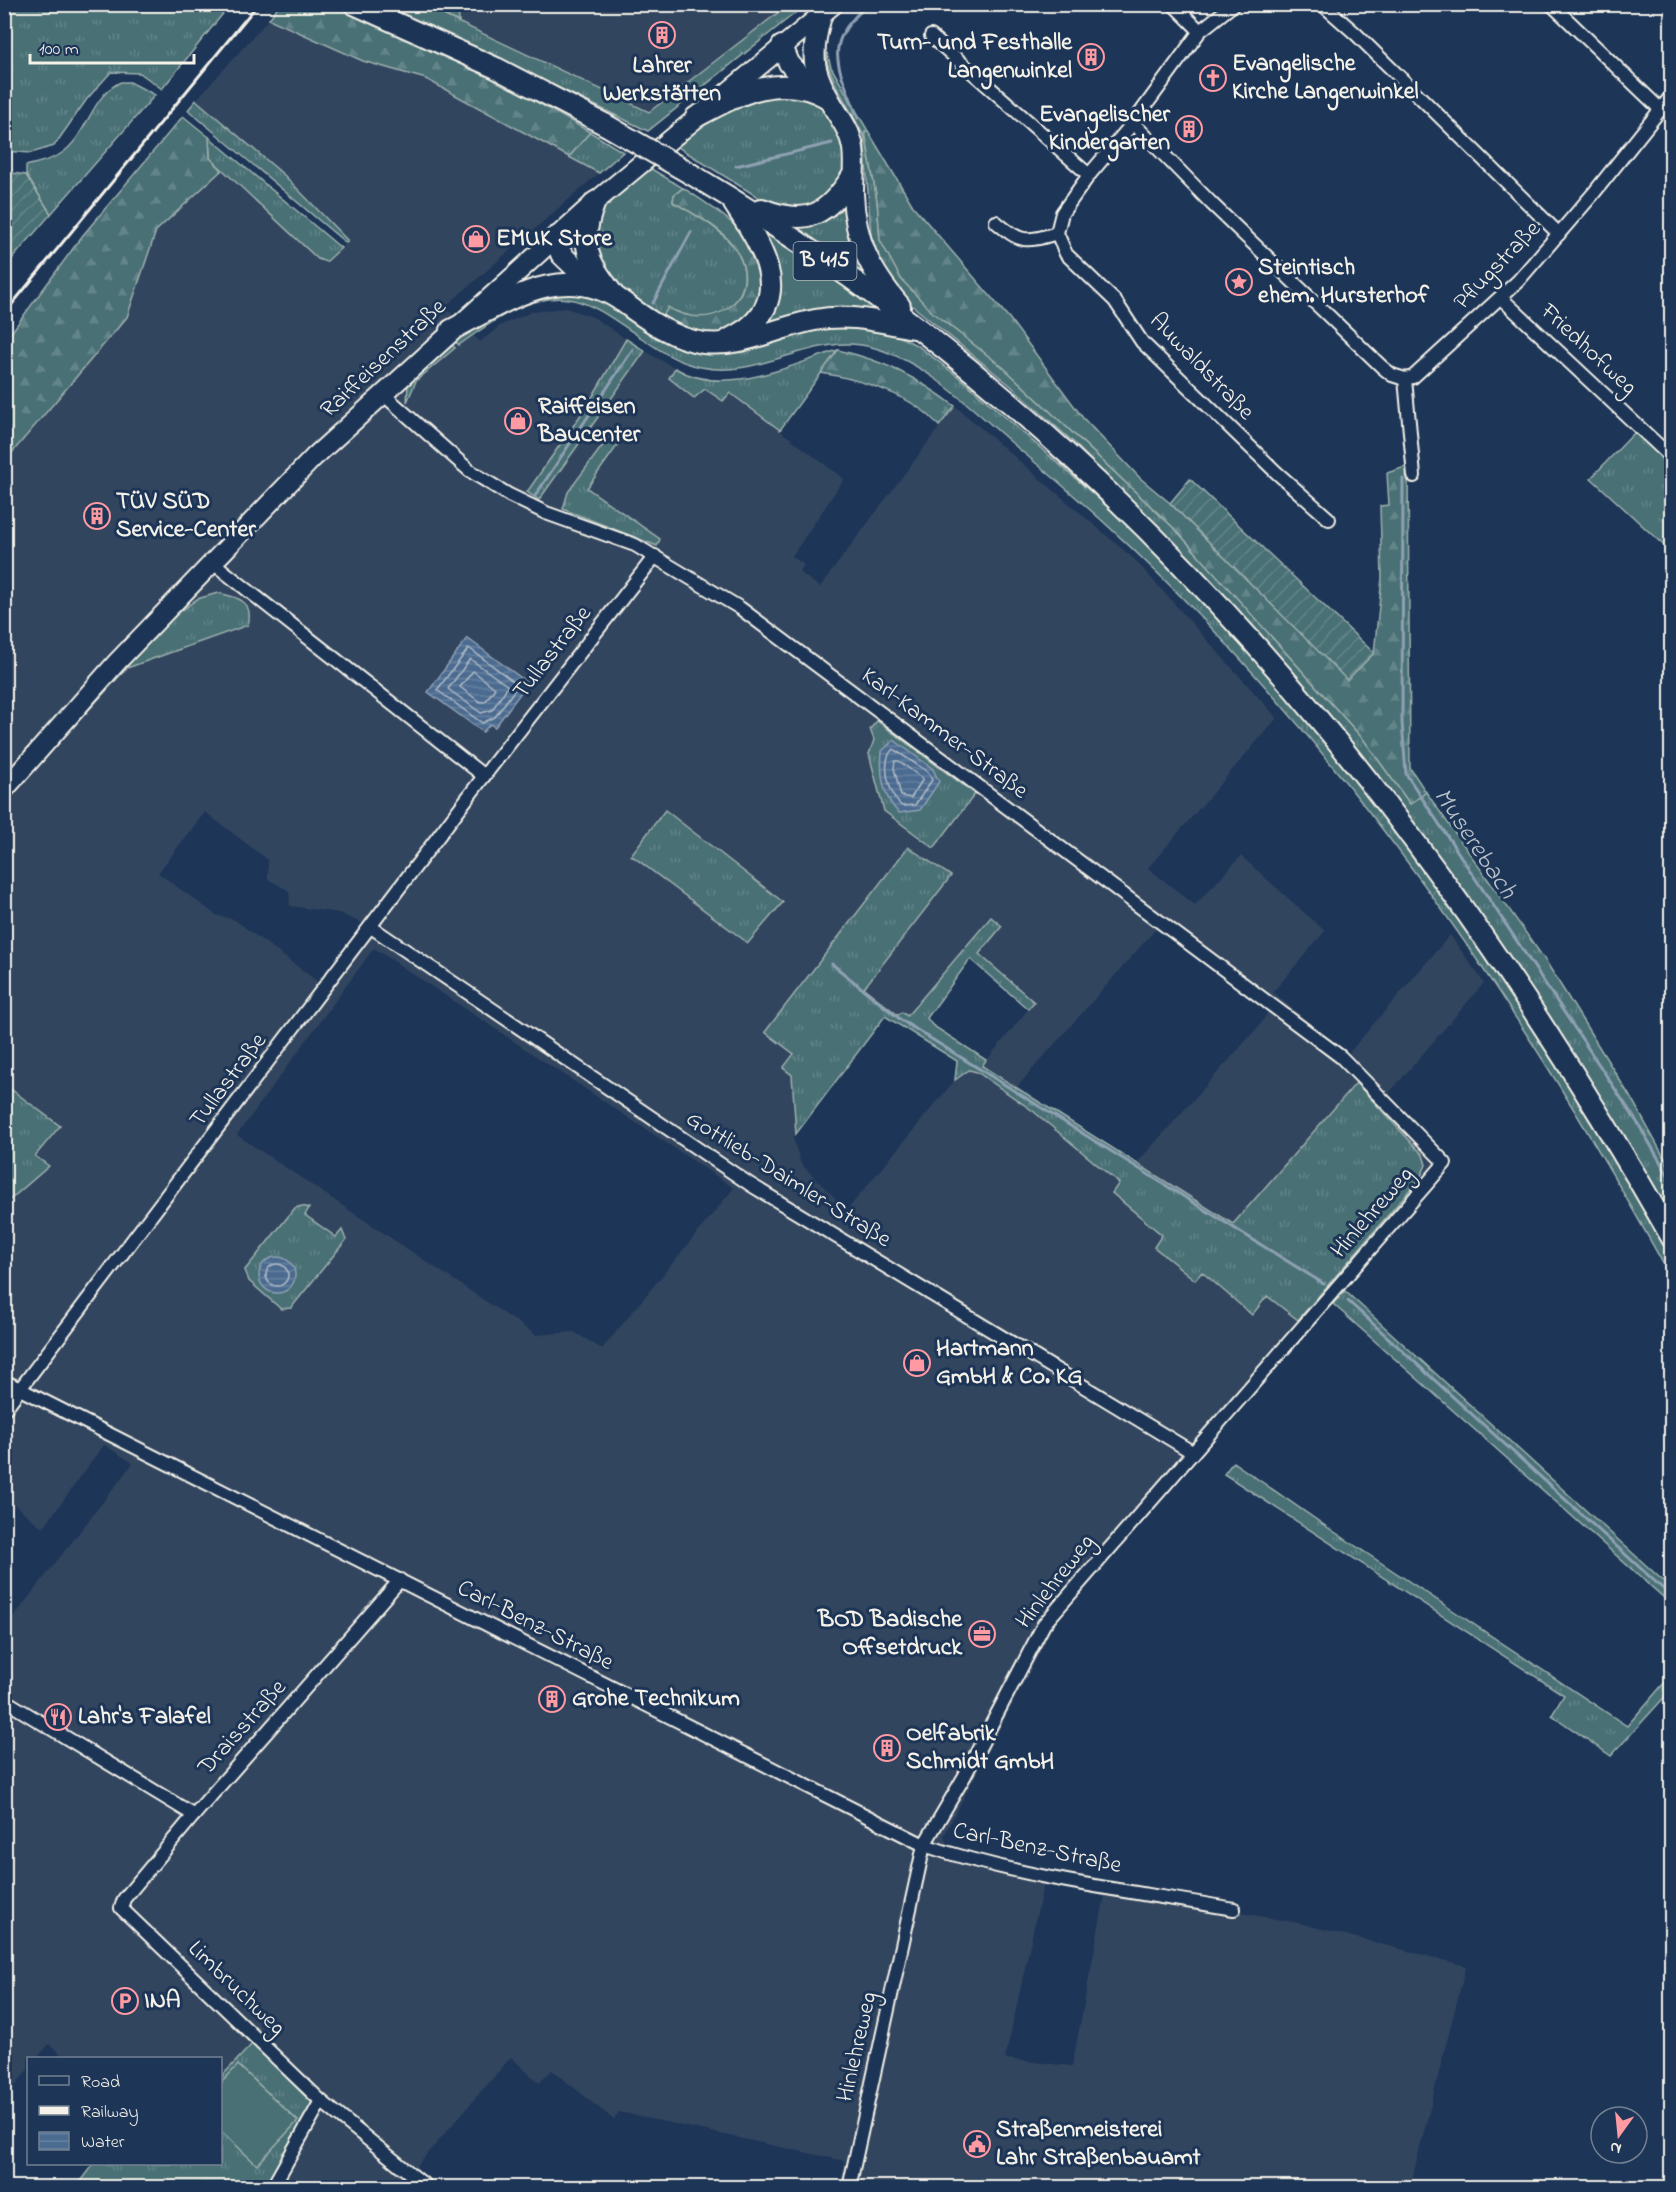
<svg xmlns="http://www.w3.org/2000/svg" width="1676" height="2192" font-family="'Indie Flower',sans-serif">
<style>
.built{fill:#32455e;fill-rule:evenodd}
.grass{fill:url(#grass-tufts);stroke:#9eb0ae;stroke-width:1.5}
.forest{fill:url(#forest-firs);stroke:#9eb0ae;stroke-width:1.5}
.garden{fill:url(#garden-furrows);stroke:#9eb0ae;stroke-width:1.5}
.pitch{fill:#487075;stroke:#9eb0ae;stroke-width:1.5}
.water{fill:url(#water-rules);stroke:#8fa1b3;stroke-width:1.5}
.lines{fill:none;stroke-linecap:round;stroke-linejoin:round}
.shore{stroke:#b0bbc5;stroke-width:1.5}
.stream{stroke:#8fa1b3;stroke-width:3}
.street-casing{stroke:#f4f1e8;stroke-width:16}
.secondary-casing{stroke:#f4f1e8;stroke-width:22}
.primary-casing{stroke:#f4f1e8;stroke-width:24}
.street{stroke:#1d3557;stroke-width:12}
.secondary{stroke:#1d3557;stroke-width:18}
.primary{stroke:#1d3557;stroke-width:20}
.rail{stroke:#f4f1e8;stroke-width:3}
.primary-bridge-casing{stroke:#f4f1e8;stroke-width:24;stroke-linecap:butt}
.primary-bridge{stroke:#1d3557;stroke-width:20}
.labels{text-anchor:middle;dominant-baseline:central;stroke-width:6;stroke-linejoin:round;paint-order:stroke}
.shield{fill:#1d3557;stroke:#b4b9bc;stroke-width:1.5}
.shield-label{font-size:22px;font-weight:bold;fill:#f4f1e8}
.poi-label{font-size:24px;font-weight:bold;fill:#f4f1e8;stroke:#1d3557;text-anchor:start}
.street-label{font-size:24px;fill:#f4f1e8;stroke:#1d3557}
.water-label{font-size:26px;font-style:italic;fill:#b9c2c9;stroke:#1d3557}
</style>
<defs>
<pattern id="grass-tufts" width="24" height="20" patternUnits="userSpaceOnUse" patternTransform="scale(1.5)"><rect width="24" height="20" fill="#487075"/><path d="M3 7l-1-3M5 7V3M7 7l1-3M15 17l-1-3M17 17v-4M19 17l1-3" fill="none" stroke="#638589"/></pattern>
<pattern id="forest-firs" width="22" height="20" patternUnits="userSpaceOnUse" patternTransform="scale(1.5)"><rect width="22" height="20" fill="#487075"/><path d="M5 1l3.5 6h-7zM16 11l3.5 6h-7z" fill="#638589"/></pattern>
<pattern id="garden-furrows" width="10" height="10" patternUnits="userSpaceOnUse" patternTransform="scale(1.5)"><rect width="10" height="10" fill="#487075"/><path d="M-1 1l2-2M0 10L10 0M9 11l2-2" fill="none" stroke="#638589"/></pattern>
<pattern id="water-rules" width="6" height="5" patternUnits="userSpaceOnUse" patternTransform="scale(1.5)"><rect width="6" height="5" fill="#4b6b90"/><path d="M0 2.5h6" fill="none" stroke="#6681a0"/></pattern>
</defs>
<rect width="100%" height="100%" fill="#1d3557"/>
<filter id="ink" filterUnits="userSpaceOnUse"><feTurbulence type="fractalNoise" baseFrequency=".0167" numOctaves="2"/><feDisplacementMap in="SourceGraphic" scale="12" xChannelSelector="R" yChannelSelector="G"/><feConvolveMatrix kernelMatrix="1 2 1 2 8 2 1 2 1" color-interpolation-filters="sRGB"/></filter>
<g filter="url(#ink)">
<!-- built -->
<g class="built">
<polygon points="422,5 788,5 649,112"/>
<path d="M269 19 363 61 426 79 599 173 445 307 480 342 501 325 534 311 566 308 593 317 626 339 587 406 528 492 598 414 645 351 675 368 669 379 694 398 705 389 723 400 730 393 844 479 792 556 804 565 799 572 820 587 955 406 1134 559 1277 718 1148 868 1195 905 1241 856 1325 931 1273 992 1347 1055 1450 935 1484 983 1389 1093 1452 1164 1054 1625 944 1835 947 1845 961 1854 1046 1872 1005 2059 1072 2066 1106 1890 1299 1923 1466 1966 1410 2187H840L845 2161 619 2112 614 2120 552 2070 539 2083 511 2057 415 2168 443 2187H268L253 2043 221 2077 220 2058H65L49 2044 37 2058H28V2069L5 2098V1628L133 1463 104 1445 43 1528 5 1497V1204L49 1166 35 1156 59 1126 5 1084V461L127 317 156 231 222 170 318 259 327 262 348 241 284 175 196 100ZM205 812 268 860V879L289 891 290 906 339 913 364 924 318 982 235 920 216 915 158 873ZM908 847 951 876 864 988 898 1016H907L991 917 1002 926 978 954 1034 1002 982 1066 1016 1088 1156 929 1268 1012 1260 1025 1137 1163 1233 1224 1356 1083 1423 1155 1425 1165 1420 1178 1298 1320 1267 1296 1202 1272 1195 1280 1154 1247 1162 1236 1112 1193 1119 1184 1033 1111 977 1072 969 1070 955 1080 847 1210 801 1164 793 1138 796 1134 794 1054 765 1032ZM374 948 734 1188 602 1349 574 1332 536 1335 237 1135Z"/>
</g>
<!-- grass -->
<g class="grass">
<polygon points="15,5 15,4 230,5 162,89 140,73 111,72 87,99 54,146 31,153 5,151 5,25"/>
<polygon points="373,5 422,5 649,112 788,5 805,5 648,131 551,84"/>
<polygon points="827,53 831,67 868,131 865,133 877,200 880,240 932,312 1004,368 1177,531 1364,740 1410,804 1426,792 1545,960 1634,1103 1671,1170 1671,1221 1529,988 1381,780 1333,719 1216,588 1072,441 1011,386 904,299 882,266 871,235 864,136 836,85 827,63"/>
<path d="M121 82H130L155 95 51 214 26 175V166C39 162 51 161 62 153 88 135 91 95 121 82Z"/>
<path d="M778 91C790 94 803 95 815 100 844 112 850 156 840 182 836 192 823 202 816 210L777 209 673 144 739 103Z"/>
<polygon points="196,100 284,175 348,241 346,243 188,110"/>
<polygon points="590,132 623,152 599,173 569,157"/>
<polygon points="209,137 341,248 326,262 318,259 210,158"/>
<path d="M648 167 683 188 674 195 673 202C696 215 725 230 738 254 753 281 739 311 708 317 696 319 683 314 672 310L662 318 618 286 593 253 594 221 605 204Z"/>
<polygon points="847,191 871,282 790,226"/>
<polygon points="754,221 890,317 765,331"/>
<path d="M576 290 738 350 762 346 804 331 850 322 895 334 918 346 965 382 1130 526 1288 694 1349 768 1452 905 1527 1018 1650 1219 1671 1258V1278C1505 974 1290 669 1019 449 976 413 930 364 875 348 814 330 762 380 701 367 678 363 659 350 640 337 620 324 598 306 574 300 533 290 490 323 459 345L453 339 504 306Z"/>
<polygon points="626,339 645,351 539,500 527,492 587,406"/>
<polygon points="449,342 455,348 416,381 407,402 408,386 411,381"/>
<path d="M838 350 780 430 730 393 723 401 705 389 694 398 669 378 675 368C725 398 788 366 838 350Z"/>
<polygon points="1636,431 1671,463 1671,552 1591,478"/>
<polygon points="612,433 622,439 587,488 660,539 657,546 563,509 568,492"/>
<path d="M218 593C238 597 254 601 248 625L127 668 73 727 69 724 168 621 197 599Z"/>
<polygon points="877,721 975,794 934,848 884,811 869,754 874,740 870,729"/>
<polygon points="665,810 783,902 748,943 631,855"/>
<polygon points="908,847 951,876 864,988 898,1015 902,1012 907,1016 991,917 1002,926 979,954 1034,1002 1028,1009 970,959 927,1018 932,1025 986,1060 982,1066 1233,1224 1356,1083 1423,1155 1426,1165 1420,1178 1298,1320 1267,1296 1252,1315 1202,1272 1195,1280 1154,1247 1162,1235 1112,1193 1119,1183 1033,1111 977,1072 969,1070 955,1080 957,1061 885,1016 796,1134 792,1075 783,1068 794,1054 765,1032"/>
<polygon points="4,1084 60,1126 35,1156 49,1166 5,1204"/>
<polygon points="302,1206 309,1208 305,1215 336,1237 342,1230 346,1240 291,1308 281,1309 249,1281 245,1270 295,1208"/>
<polygon points="1345,1291 1671,1588 1671,1604 1333,1304"/>
<polygon points="1233,1462 1327,1527 1627,1726 1671,1675 1671,1690 1611,1756 1552,1715 1564,1695 1224,1474"/>
<polygon points="253,2043 315,2106 268,2187 76,2188 94,2164 220,2164 221,2077"/>
</g>
<!-- forest -->
<g class="forest">
<polygon points="337,4 471,65 590,132 569,157 426,79 363,61 269,19 279,5"/>
<polygon points="422,5 458,5 459,22"/>
<polygon points="183,116 209,137 210,158 222,170 156,231 127,317 5,461 5,341 83,235"/>
<polygon points="868,131 913,206 1009,318 1083,418 1140,478 1170,503 1347,679 1374,653 1382,578 1380,506 1389,505 1387,473 1408,466 1410,768 1426,792 1410,804 1364,740 1177,531 1004,368 932,312 901,279 880,240 877,200 865,132"/>
<path d="M683 188C716 209 760 236 763 279 764 289 759 301 757 311 748 317 740 325 730 330 710 341 681 325 662 318L668 307C707 334 764 302 738 253 725 229 696 215 673 202L674 195Z"/>
<path d="M838 350C885 361 916 377 955 406L939 426C914 395 859 379 821 373Z"/>
</g>
<!-- garden -->
<g class="garden">
<polygon points="5,172 26,175 51,214 5,267"/>
<polygon points="1190,479 1374,653 1347,680 1170,503"/>
</g>
<!-- pitch -->
<polygon class="pitch" points="238,2065 298,2121 257,2165 221,2131 221,2083"/>
<!-- water -->
<g class="water">
<polygon points="467,638 528,683 495,727 490,724 483,732 428,692"/>
<path d="M894 740 933 769 939 782 920 810 899 813C883 798 880 773 882 751Z"/>
<circle cx="277" cy="1275" r="18"/>
</g>
<g class="lines">
<!-- shore -->
<g class="shore">
<polygon points="469,648 518,685 495,717 482,723 437,690"/>
<polygon points="470,659 508,686 492,710 481,713 448,689"/>
<polygon points="473,671 495,688 485,702 480,702 460,687"/>
<path d="M893 749 928 772 932 780 915 805 902 806C889 797 880 761 893 749Z"/>
<polygon points="899,761 923,779 911,798 901,796 894,768 895,761"/>
<circle cx="277" cy="1275" r="11"/>
</g>
<!-- stream -->
<g class="stream">
<path d="M858 118C839 66 819 45 869 4"/>
<polyline points="736,166 832,143"/>
<polyline points="653,303 691,232"/>
<polyline points="1403,479 1402,722 1406,774 1639,1125 1672,1182"/>
<polyline points="535,496 633,349"/>
<polyline points="832,964 901,1020 1324,1284"/>
<polyline points="1348,1301 1672,1597"/>
</g>
<defs>
<g id="street">
<polyline points="1173,4 1200,31"/>
<polyline points="1234,4 1200,31 1133,123 1089,175 1062,213 1057,233 1066,254 1115,301 1142,342 1276,472 1329,519"/>
<polyline points="1322,4 1356,34 1559,234"/>
<polyline points="1551,4 1659,108"/>
<polyline points="931,36 1089,175"/>
<polyline points="1133,123 1212,204 1382,367 1392,375 1405,379"/>
<path d="M996 222C1022 244 1026 242 1057 233"/>
<polyline points="1501,298 1672,458"/>
<polyline points="1405,379 1413,377 1518,281 1593,194 1672,95"/>
<polyline points="1405,379 1414,476"/>
<polyline points="383,394 470,471 509,495 546,513 635,545 740,608 1341,1057 1445,1163 1044,1624 964,1777 924,1845 849,2188"/>
<polyline points="212,562 484,776"/>
<polyline points="371,927 751,1185 1192,1452"/>
<path d="M4 1381 924 1845C1024 1879 1131 1891 1234 1909"/>
<polyline points="4,1410 484,776 655,556"/>
<polyline points="400,1580 194,1815 124,1899 121,1908 321,2101 428,2188"/>
<polyline points="4,1700 194,1815"/>
<polyline points="272,2188 321,2101"/>
</g>
<polyline id="secondary" points="4,790 117,662 314,457 595,202 834,4"/>
<g id="primary">
<polyline points="354,4 496,68 606,125"/>
<path d="M821 16C809 58 813 74 836 111 843 122 851 134 853 148 855 163 853 179 853 194 855 242 870 270 900 306"/>
<polyline points="782,46 789,63 810,88"/>
<path d="M696 117C739 94 781 71 828 98"/>
<path d="M691 174C1122 429 1427 808 1672 1238"/>
<path d="M595 202C578 244 587 260 613 294"/>
<path d="M762 209C808 227 827 215 853 175"/>
<polyline points="556,237 561,254 594,286"/>
<path d="M451 330C506 302 564 259 623 302 647 320 674 339 704 343 745 347 777 327 815 320 849 313 880 322 914 328"/>
<path d="M728 340C736 335 745 331 751 325 793 289 756 238 734 204"/>
</g>
</defs>
<!-- street casing -->
<use href="#street" class="street-casing"/>
<!-- secondary casing -->
<use href="#secondary" class="secondary-casing"/>
<!-- primary casing -->
<use href="#primary" class="primary-casing"/>
<!-- street -->
<use href="#street" class="street"/>
<!-- secondary -->
<use href="#secondary" class="secondary"/>
<!-- primary -->
<use href="#primary" class="primary"/>
<!-- rail -->
<polyline class="rail" points="4,314 258,4"/>
<defs>
<polyline id="primary-bridge" points="606,125 691,174"/>
</defs>
<!-- primary-bridge casing -->
<use href="#primary-bridge" class="primary-bridge-casing"/>
<!-- primary-bridge -->
<use href="#primary-bridge" class="primary-bridge"/>
</g>
</g>
<!-- icons -->
<defs>
<symbol id="building-ring" viewBox="-11 -11 22 22"><circle r="9.5" fill="#1d3557" stroke="#ff9aa2" stroke-width="1.5"/><path d="M-4-6H4V6H1V3H-1V6H-4ZM-2.5-4.3h1.7v1.8h-1.7ZM.8-4.3h1.7v1.8H.8ZM-2.5-1h1.7V.8h-1.7ZM.8-1h1.7V.8H.8Z" fill="#ff9aa2"/></symbol>
<symbol id="church-ring" viewBox="-11 -11 22 22"><circle r="9.5" fill="#1d3557" stroke="#ff9aa2" stroke-width="1.5"/><path d="M-1.2-6h2.4v3.5h3.3v2.4h-3.3V6h-2.4V-.1h-3.3v-2.4h3.3Z" fill="#ff9aa2"/></symbol>
<symbol id="shop-ring" viewBox="-11 -11 22 22"><circle r="9.5" fill="#1d3557" stroke="#ff9aa2" stroke-width="1.5"/><path d="M-5-2.5h2.3a2.7 3.5 0 0 1 5.4 0H5L5.5 6h-11ZM-1.5-2.5h3a1.5 2.3 0 0 0-3 0Z" fill="#ff9aa2"/></symbol>
<symbol id="sight-ring" viewBox="-11 -11 22 22"><circle r="9.5" fill="#1d3557" stroke="#ff9aa2" stroke-width="1.5"/><path d="M0-6L1.8-2.2L6-1.7L2.9 1.2L3.7 5.4L0 3.3L-3.7 5.4L-2.9 1.2L-6-1.7L-1.8-2.2Z" fill="#ff9aa2"/></symbol>
<symbol id="office-ring" viewBox="-11 -11 22 22"><circle r="9.5" fill="#1d3557" stroke="#ff9aa2" stroke-width="1.5"/><path d="M-6-3h4V-5.5h4V-3h4V5H-6ZM-1-4.5V-3h2v-1.5ZM-6 0V1H6V0Z" fill="#ff9aa2"/></symbol>
<symbol id="restaurant-ring" viewBox="-11 -11 22 22"><circle r="9.5" fill="#1d3557" stroke="#ff9aa2" stroke-width="1.5"/><path d="M-5-6h1v4h1v-4h1v4h1v-4h1v5L-1.5 .5V6h-2V.5L-5-1ZM5-6V6H3V1.5H1.5Q1.5-4 5-6Z" fill="#ff9aa2"/></symbol>
<symbol id="parking-ring" viewBox="-11 -11 22 22"><circle r="9.5" fill="#1d3557" stroke="#ff9aa2" stroke-width="1.5"/><path d="M-3.5-5.5H1a3.5 3.5 0 0 1 0 7H-1V5.5H-3.5ZM-1-3.4V-.6H.8a1.4 1.4 0 0 0 0-2.8Z" fill="#ff9aa2"/></symbol>
<symbol id="civic-ring" viewBox="-11 -11 22 22"><circle r="9.5" fill="#1d3557" stroke="#ff9aa2" stroke-width="1.5"/><path d="M-.6-6.5H3V-4.5H.6V-3L4-1V1h2V6H-6V1h2V-1L-.6-3ZM-1.2 2.5V6h2.4V2.5Z" fill="#ff9aa2"/></symbol>
</defs>
<g fill-rule="evenodd">
<use href="#building-ring" x="647" y="20" width="30" height="30"/>
<use href="#building-ring" x="1076" y="42" width="30" height="30"/>
<use href="#church-ring" x="1198" y="63" width="30" height="30"/>
<use href="#building-ring" x="1174" y="114" width="30" height="30"/>
<use href="#shop-ring" x="461" y="224" width="30" height="30"/>
<use href="#sight-ring" x="1224" y="267" width="30" height="30"/>
<use href="#shop-ring" x="503" y="406" width="30" height="30"/>
<use href="#building-ring" x="82" y="501" width="30" height="30"/>
<use href="#shop-ring" x="902" y="1348" width="30" height="30"/>
<use href="#office-ring" x="967" y="1619" width="30" height="30"/>
<use href="#building-ring" x="537" y="1684" width="30" height="30"/>
<use href="#restaurant-ring" x="43" y="1702" width="30" height="30"/>
<use href="#building-ring" x="872" y="1733" width="30" height="30"/>
<use href="#parking-ring" x="110" y="1986" width="30" height="30"/>
<use href="#civic-ring" x="962" y="2129" width="30" height="30"/>
</g>
<g class="labels">
<!-- shield labels -->
<rect class="shield" x="793.5" y="242" width="63" height="38" rx="4.5"/>
<g class="shield-label">
<text x="825" y="261">B 415</text>
</g>
<!-- poi labels -->
<g class="poi-label">
<text x="1072" y="43" text-anchor="end">Turn- und Festhalle<tspan x="1072" dy="28">Langenwinkel</tspan></text>
<text x="1232" y="64">Evangelische<tspan x="1232" dy="28">Kirche Langenwinkel</tspan></text>
<text x="662" y="66" text-anchor="middle">Lahrer<tspan x="662" dy="28">Werkstätten</tspan></text>
<text x="1170" y="115" text-anchor="end">Evangelischer<tspan x="1170" dy="28">Kindergarten</tspan></text>
<text x="496" y="239">EMUK Store</text>
<text x="1258" y="268">Steintisch<tspan x="1258" dy="28">ehem. Hursterhof</tspan></text>
<text x="538" y="407">Raiffeisen<tspan x="538" dy="28">Baucenter</tspan></text>
<text x="116" y="502">TÜV SÜD<tspan x="116" dy="28">Service-Center</tspan></text>
<text x="936" y="1349">Hartmann<tspan x="936" dy="28">GmbH &amp; Co. KG</tspan></text>
<text x="962" y="1620" text-anchor="end">BOD Badische<tspan x="962" dy="28">Offsetdruck</tspan></text>
<text x="572" y="1699">Grohe Technikum</text>
<text x="78" y="1717">Lahr's Falafel</text>
<text x="906" y="1734">Oelfabrik<tspan x="906" dy="28">Schmidt GmbH</tspan></text>
<text x="144" y="2001">INA</text>
<text x="996" y="2130">Straßenmeisterei<tspan x="996" dy="28">Lahr Straßenbauamt</tspan></text>
</g>
<!-- street labels -->
<g class="street-label">
<text transform="translate(1498 266) rotate(-46)">Pflugstraße</text>
<text transform="translate(1588 350) rotate(43)">Friedhofweg</text>
<text transform="translate(384 359) rotate(-43)">Raiffeisenstraße</text>
<text transform="translate(1201 367) rotate(46)">Auwaldstraße</text>
<text transform="translate(553 653) rotate(-52)">Tullastraße</text>
<text transform="translate(944 734) rotate(37)">Karl-Kammer-Straße</text>
<text transform="translate(229 1081) rotate(-53)">Tullastraße</text>
<text transform="translate(788 1180) rotate(32)">Gottlieb-Daimler-Straße</text>
<text transform="translate(1373 1213) rotate(-49)">Hinlehreweg</text>
<text transform="translate(1056 1582) rotate(-52)">Hinlehreweg</text>
<text transform="translate(535 1626) rotate(27)">Carl-Benz-Straße</text>
<text transform="translate(243 1728) rotate(-48)">Draisstraße</text>
<text transform="translate(1037 1849) rotate(12)">Carl-Benz-Straße</text>
<text transform="translate(236 1989) rotate(44)">Limbruchweg</text>
<text transform="translate(858 2047) rotate(-77)">Hinlehreweg</text>
</g>
<!-- water labels -->
<g class="water-label">
<text transform="translate(1474 844) rotate(56)">Muserebach</text>
</g>
</g>
<!-- margin -->
<rect width="1676" height="2192" fill="none" stroke="#1d3557" stroke-width="24"/>
<rect x="12" y="12" width="1652" height="2168" fill="none" stroke="#f4f1e8" stroke-width="2" filter="url(#ink)"/>
<!-- legend -->
<rect x="27" y="2057" width="195" height="108" fill="#1d3557" stroke="#738091" stroke-width="1.5"/>
<rect x="39" y="2076" width="30" height="9" fill="#1d3557" stroke="#738091" stroke-width="1.5"/>
<text x="81" y="2087" font-size="18" fill="#f4f1e8">Road</text>
<rect x="39" y="2106" width="30" height="9" fill="#f4f1e8" stroke="#738091" stroke-width="1.5"/>
<text x="81" y="2117" font-size="18" fill="#f4f1e8">Railway</text>
<rect x="39" y="2132" width="30" height="18" fill="url(#water-rules)" stroke="#738091" stroke-width="1.5"/>
<text x="81" y="2147" font-size="18" fill="#f4f1e8">Water</text>
<!-- north arrow -->
<g transform="translate(1619 2135) rotate(195)"><circle r="28" fill="#1d3557" stroke="#738091" stroke-width="1.5"/>
<path d="M0-4.5L10 22L0 15L-10 22Z" fill="#ff9aa2"/>
<text y="-9" font-size="16" font-weight="bold" text-anchor="middle" fill="#f4f1e8">N</text>
</g>
<!-- scale -->
<path d="M30 54v9h164v-9" fill="none" stroke="#f4f1e8" stroke-width="3"/>
<text x="39" y="54" font-size="18" fill="#f4f1e8" stroke="#1d3557" stroke-width="4.5" paint-order="stroke">100 m</text>
</svg>
